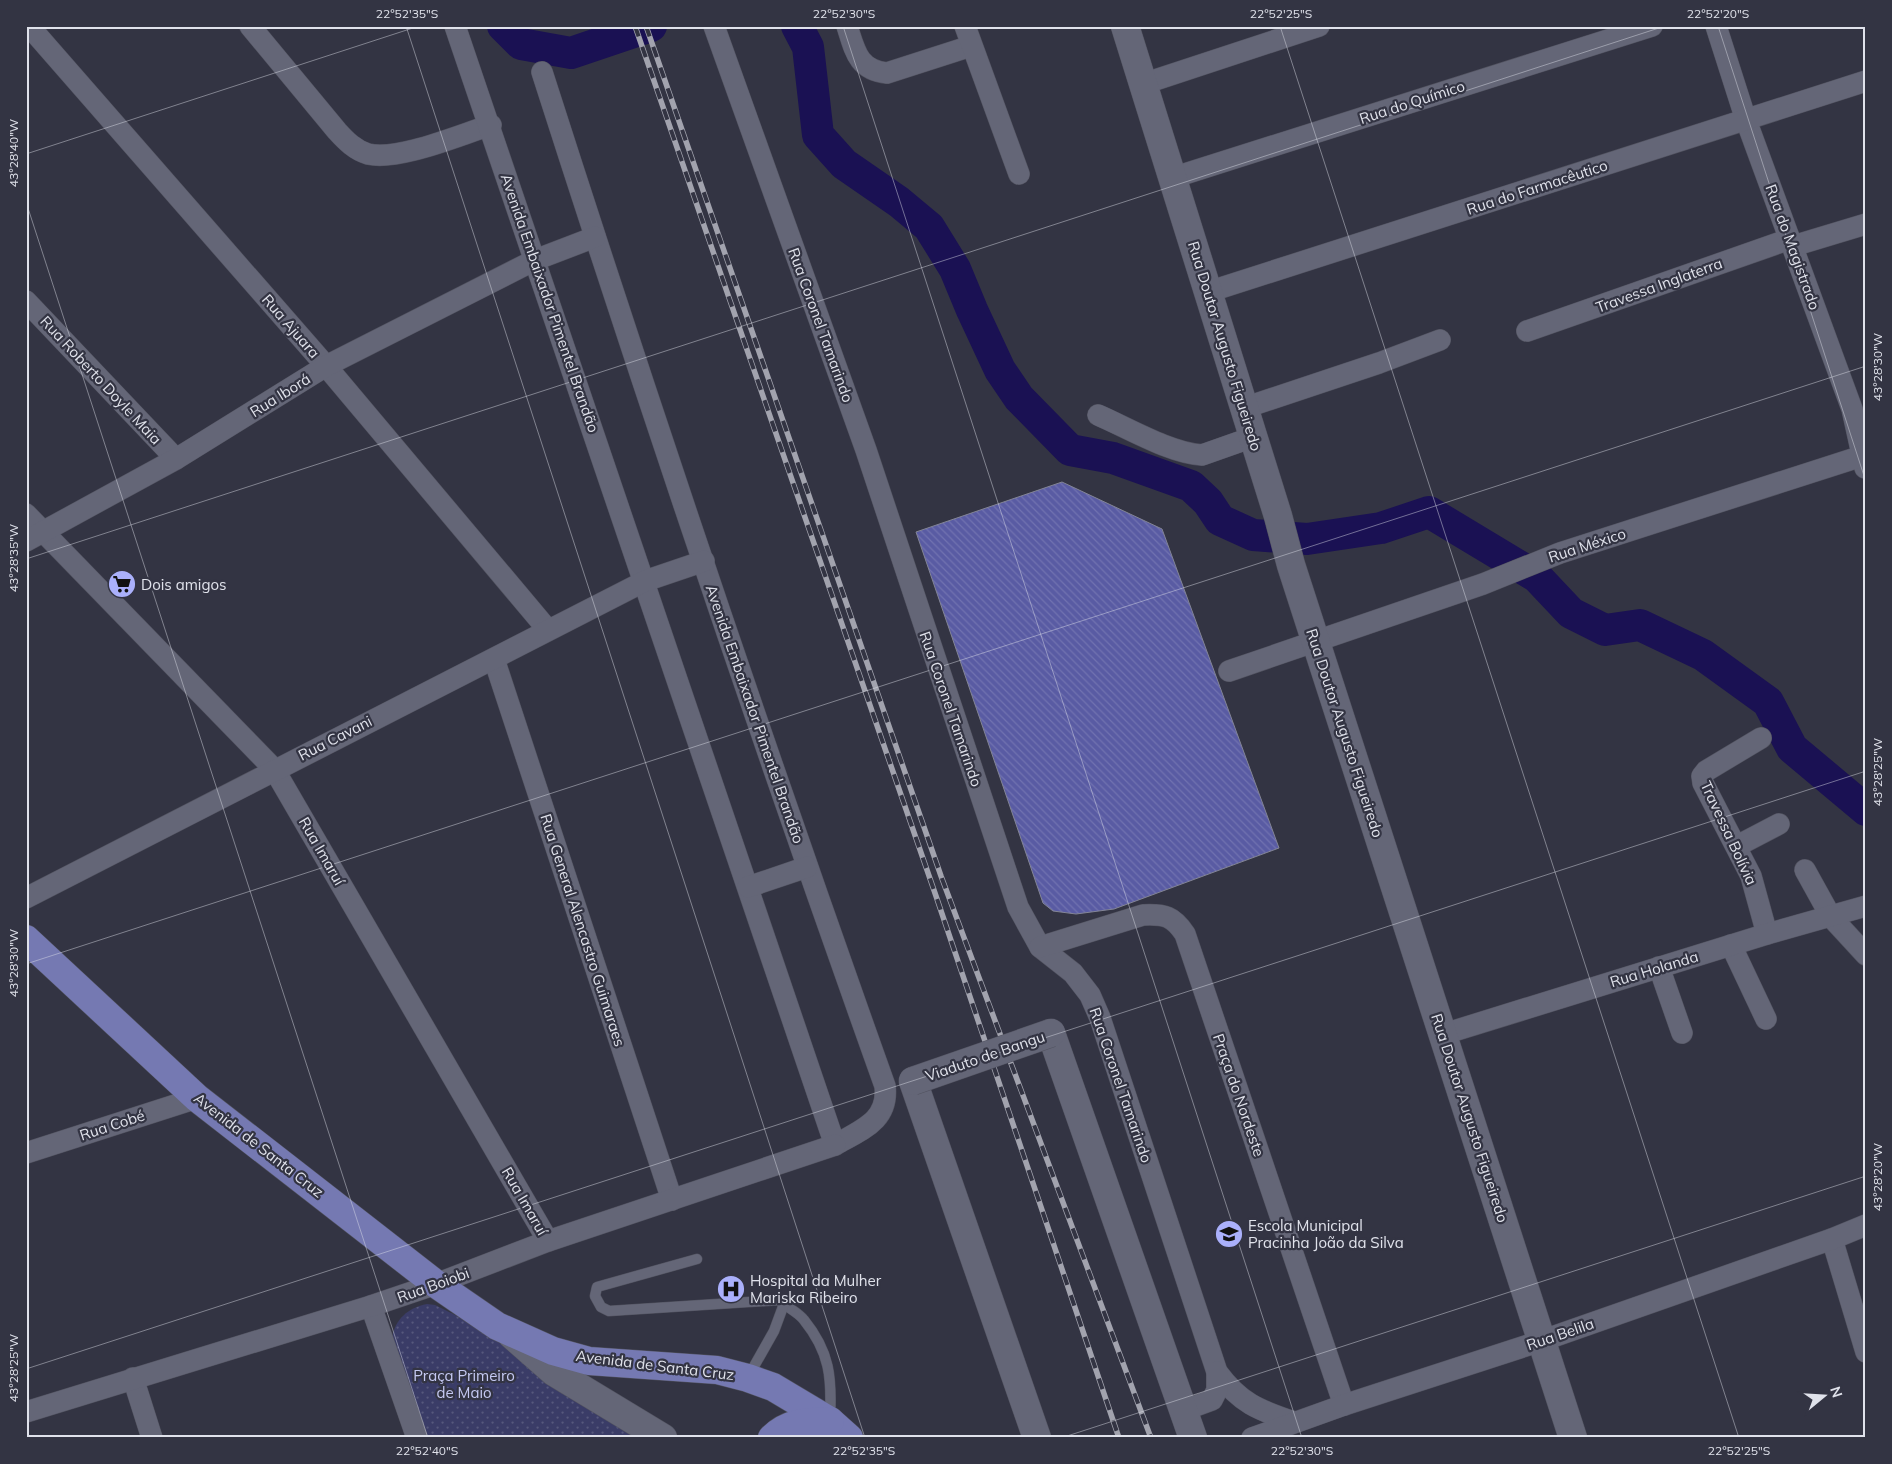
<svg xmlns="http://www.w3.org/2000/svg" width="1892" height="1464" font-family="Mulish,sans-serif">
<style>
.grass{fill:url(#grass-dots)}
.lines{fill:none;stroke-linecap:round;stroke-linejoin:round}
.river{stroke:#1a1153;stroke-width:32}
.building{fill:url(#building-back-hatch);stroke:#838596}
.lane-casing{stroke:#525360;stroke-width:11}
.street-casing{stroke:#525360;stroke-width:22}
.secondary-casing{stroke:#525360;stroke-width:29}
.primary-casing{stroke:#525360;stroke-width:29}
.lane{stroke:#646677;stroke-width:10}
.street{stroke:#646677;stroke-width:21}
.secondary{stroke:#646677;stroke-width:28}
.primary{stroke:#7579b2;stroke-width:28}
.rail-casing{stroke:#a2a3ae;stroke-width:5.5}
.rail{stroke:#333443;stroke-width:4;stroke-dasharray:11;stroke-linecap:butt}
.secondary-bridge-casing{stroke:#525360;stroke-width:29;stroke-linecap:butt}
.secondary-bridge{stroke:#646677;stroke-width:28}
.ticks{fill:none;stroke:#e0e2eb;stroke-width:1;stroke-opacity:0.45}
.labels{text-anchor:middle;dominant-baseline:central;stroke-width:4.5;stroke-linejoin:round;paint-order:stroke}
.street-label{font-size:15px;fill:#e0e2eb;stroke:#333443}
.poi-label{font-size:15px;fill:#e0e2eb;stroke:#333443;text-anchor:start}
.park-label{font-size:15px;fill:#c5c9f2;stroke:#333443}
.neatline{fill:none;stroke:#e0e2eb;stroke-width:2}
.ticks-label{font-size:12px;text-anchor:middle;fill:#e0e2eb}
</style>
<defs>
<pattern id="grass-dots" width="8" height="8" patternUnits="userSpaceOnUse" patternTransform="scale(1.25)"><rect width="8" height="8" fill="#3a3c67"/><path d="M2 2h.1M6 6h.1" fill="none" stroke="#56587d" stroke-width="1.8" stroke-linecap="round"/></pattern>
<pattern id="building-back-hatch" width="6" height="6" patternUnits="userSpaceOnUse" patternTransform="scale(1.25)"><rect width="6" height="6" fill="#595ba3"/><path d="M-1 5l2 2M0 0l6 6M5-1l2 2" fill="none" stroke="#7172b0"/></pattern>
</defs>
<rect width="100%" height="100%" fill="#333443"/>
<!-- grass -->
<path class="grass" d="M427 1304 435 1305 457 1316 651 1438H427L392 1338C395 1319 408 1308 427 1304Z"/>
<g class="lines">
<!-- river -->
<g class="river">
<polyline points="503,26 521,44 571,53 651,26"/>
<polyline points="797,26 808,47 818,135 844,164 899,202 929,227 955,269 972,310 1000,370 1019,398 1070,450 1113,458 1191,486 1208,502 1220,520 1253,535 1307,539 1381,528 1429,512 1537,577 1571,613 1605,630 1640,625 1703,655 1768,702 1792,748 1866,810"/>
</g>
</g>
<!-- building -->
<polygon class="building" points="1062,482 1162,529 1279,848 1114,909 1076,914 1053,911 1043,903 916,532"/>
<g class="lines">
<defs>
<g id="lane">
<path d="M697 1259 597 1287 595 1296 601 1307 609 1311 780 1300C787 1308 798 1312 804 1320 830 1352 832 1378 830 1418"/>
<polyline points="748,1377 774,1331 784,1304"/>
</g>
<g id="street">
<polyline points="29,26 326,366 548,630"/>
<path d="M250 26 337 131C346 141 355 150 368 154 399 161 459 135 491 125"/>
<path d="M455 26 835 1145C861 1130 889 1121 885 1086 765 750 651 412 542 72"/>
<path d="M714 26 866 450 1018 907 1040 947 1073 973 1090 995 1100 1018 1217 1372C1240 1403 1258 1410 1294 1422"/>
<path d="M847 26C855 51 858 70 887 73L971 46"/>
<polyline points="965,26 1019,174"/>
<polyline points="1716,26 1746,120 1852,409 1865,468"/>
<polyline points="1143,84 1319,26"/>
<polyline points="1172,178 1652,26"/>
<polyline points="1793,246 1866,224"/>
<polyline points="1208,292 1866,81"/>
<polyline points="26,301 176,459"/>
<polyline points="1527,331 1790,239"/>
<polyline points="1244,408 1379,363 1440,340"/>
<path d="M1098 415C1128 428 1170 453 1202 455L1253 437"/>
<polyline points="26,514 274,769 548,1241"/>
<polyline points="26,541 176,459 326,366 535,260 595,237"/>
<polyline points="494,659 672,1200"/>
<polyline points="1229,671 1483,584 1560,553 1862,456"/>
<polyline points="1761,738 1706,771 1702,776 1703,783 1751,876 1767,934"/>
<polyline points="1737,846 1779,824"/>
<polyline points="1805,870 1831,917 1866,955"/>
<polyline points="748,887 807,867"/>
<polyline points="26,898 645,581 704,561"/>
<polyline points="1731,945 1766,1019"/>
<path d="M1040 947 1143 915C1165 914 1173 916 1185 934L1344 1405"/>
<polyline points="1659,967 1682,1033"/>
<polyline points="1444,1034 1767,934 1866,906"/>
<polyline points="26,1153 197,1098"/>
<polyline points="1832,1239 1866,1352"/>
<polyline points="371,1306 417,1438"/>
<polyline points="133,1378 152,1438"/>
<polyline points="1178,1396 1186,1405 1193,1407 1212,1400 1217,1390 1217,1372"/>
<polyline points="26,1412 371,1306 436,1284 548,1241 835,1145"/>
<polyline points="1252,1438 1344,1405 1541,1341 1832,1239 1866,1225"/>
</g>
<g id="secondary">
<polyline points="1125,26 1278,516 1291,565 1573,1438"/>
<polyline points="1051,1033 1193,1438"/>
<polyline points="913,1081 1037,1438"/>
<polyline points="512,1335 554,1372 663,1438"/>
</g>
<g id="primary">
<polyline points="26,939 197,1098 436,1284 497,1326 553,1351 589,1361 717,1370 748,1378 773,1387 830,1421 849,1438"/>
<path d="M772 1438C789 1421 808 1422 830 1421"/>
</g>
</defs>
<!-- lane casing -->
<use href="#lane" class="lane-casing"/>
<!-- street casing -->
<use href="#street" class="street-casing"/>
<!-- secondary casing -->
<use href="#secondary" class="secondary-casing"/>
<!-- primary casing -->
<use href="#primary" class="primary-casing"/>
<!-- lane -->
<use href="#lane" class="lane"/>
<!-- street -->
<use href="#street" class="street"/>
<!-- secondary -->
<use href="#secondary" class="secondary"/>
<!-- primary -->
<use href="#primary" class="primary"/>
<defs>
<g id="rail">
<polyline points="635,26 936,896 1119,1438"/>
<polyline points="646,26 941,876 1151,1438"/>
</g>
</defs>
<!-- rail casing -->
<use href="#rail" class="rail-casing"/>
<!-- rail -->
<use href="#rail" class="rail"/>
<defs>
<polyline id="secondary-bridge" points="913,1081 1051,1033"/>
</defs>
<!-- secondary-bridge casing -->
<use href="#secondary-bridge" class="secondary-bridge-casing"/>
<!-- secondary-bridge -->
<use href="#secondary-bridge" class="secondary-bridge"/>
</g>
<!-- ticks -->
<path class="ticks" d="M406 26 865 1438M843 26 1302 1438M1280 26 1739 1438M1718 26 1866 482M26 154 419 26M26 202 428 1438M26 559 1665 26M26 964 1866 366M26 1369 1866 771M1061 1438 1866 1176"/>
<!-- icons -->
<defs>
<symbol id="supermarket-disc" viewBox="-11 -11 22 22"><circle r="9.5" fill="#aab0fb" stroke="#333443"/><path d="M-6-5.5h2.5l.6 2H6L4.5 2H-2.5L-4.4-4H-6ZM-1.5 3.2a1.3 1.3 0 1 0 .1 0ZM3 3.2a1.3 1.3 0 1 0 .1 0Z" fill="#111"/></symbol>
<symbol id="school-disc" viewBox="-11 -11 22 22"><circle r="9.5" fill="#aab0fb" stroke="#333443"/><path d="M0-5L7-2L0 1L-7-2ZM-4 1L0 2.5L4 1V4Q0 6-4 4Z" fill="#111"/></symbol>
<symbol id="hospital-disc" viewBox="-11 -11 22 22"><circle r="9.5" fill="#aab0fb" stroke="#333443"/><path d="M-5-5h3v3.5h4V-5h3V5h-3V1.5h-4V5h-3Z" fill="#111"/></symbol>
</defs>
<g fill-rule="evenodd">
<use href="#supermarket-disc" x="106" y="568" width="32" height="32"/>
<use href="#school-disc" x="1213" y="1218" width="32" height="32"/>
<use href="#hospital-disc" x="715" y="1273" width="32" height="32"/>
</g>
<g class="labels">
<!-- street labels -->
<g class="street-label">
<text transform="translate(1412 102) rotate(-18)">Rua do Químico</text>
<text transform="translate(1537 187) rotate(-18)">Rua do Farmacêutico</text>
<text transform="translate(1793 247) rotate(70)">Rua do Magistrado</text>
<text transform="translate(1659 285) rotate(-20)">Travessa Inglaterra</text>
<text transform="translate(550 303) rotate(71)">Avenida Embaixador Pimentel Brandão</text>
<text transform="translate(821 325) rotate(70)">Rua Coronel Tamarindo</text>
<text transform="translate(291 326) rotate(49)">Rua Ajuara</text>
<text transform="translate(1225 346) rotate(73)">Rua Doutor Augusto Figueiredo</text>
<text transform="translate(101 380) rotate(47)">Rua Roberto Doyle Maia</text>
<text transform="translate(280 395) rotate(-32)">Rua Iborá</text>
<text transform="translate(1587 545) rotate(-18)">Rua México</text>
<text transform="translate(951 709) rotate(71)">Rua Coronel Tamarindo</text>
<text transform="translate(755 714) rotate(71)">Avenida Embaixador Pimentel Brandão</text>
<text transform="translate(1345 733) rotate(72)">Rua Doutor Augusto Figueiredo</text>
<text transform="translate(335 738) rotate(-27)">Rua Cavani</text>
<text transform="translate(1729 833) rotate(65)">Travessa Bolívia</text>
<text transform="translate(322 851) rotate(60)">Rua Imaruí</text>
<text transform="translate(583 930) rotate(72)">Rua General Alencastro Guimaraes</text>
<text transform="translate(1654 969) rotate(-17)">Rua Holanda</text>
<text transform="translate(985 1056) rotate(-19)">Viaduto de Bangu</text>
<text transform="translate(1121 1085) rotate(71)">Rua Coronel Tamarindo</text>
<text transform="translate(1239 1095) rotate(71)">Praça do Nordeste</text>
<text transform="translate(1470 1118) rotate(72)">Rua Doutor Augusto Figueiredo</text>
<text transform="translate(112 1125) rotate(-18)">Rua Cobé</text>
<text transform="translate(259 1145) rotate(38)">Avenida de Santa Cruz</text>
<text transform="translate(525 1201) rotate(60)">Rua Imaruí</text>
<text transform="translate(433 1285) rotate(-20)">Rua Boiobi</text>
<text transform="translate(1560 1334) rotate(-19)">Rua Belila</text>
<text transform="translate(655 1365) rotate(7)">Avenida de Santa Cruz</text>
</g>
<!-- poi labels -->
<g class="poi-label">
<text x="141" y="584">Dois amigos</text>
<text x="1248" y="1225">Escola Municipal<tspan x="1248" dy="17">Pracinha João da Silva</tspan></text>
<text x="750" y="1280">Hospital da Mulher<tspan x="750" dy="17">Mariska Ribeiro</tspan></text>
</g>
<!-- park labels -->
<g class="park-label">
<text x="464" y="1375">Praça Primeiro<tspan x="464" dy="17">de Maio</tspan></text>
</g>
</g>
<!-- border -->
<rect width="1892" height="1464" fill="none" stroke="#333443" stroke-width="55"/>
<!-- north arrow -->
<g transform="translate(1824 1396) rotate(72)" stroke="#333443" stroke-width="4" paint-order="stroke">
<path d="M0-4L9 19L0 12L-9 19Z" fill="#e0e2eb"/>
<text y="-8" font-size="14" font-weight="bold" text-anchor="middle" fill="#e0e2eb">N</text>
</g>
<rect x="28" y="28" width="1836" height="1408" class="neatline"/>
<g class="ticks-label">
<text x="407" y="18">22°52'35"S</text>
<text x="844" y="18">22°52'30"S</text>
<text x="1281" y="18">22°52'25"S</text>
<text x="1718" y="18">22°52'20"S</text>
<text transform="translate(14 153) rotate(-90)" y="4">43°28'40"W</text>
<text transform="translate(1878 367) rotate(-90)" y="4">43°28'30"W</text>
<text transform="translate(14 558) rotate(-90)" y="4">43°28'35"W</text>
<text transform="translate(1878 772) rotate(-90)" y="4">43°28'25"W</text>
<text transform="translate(14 963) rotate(-90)" y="4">43°28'30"W</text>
<text transform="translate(1878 1177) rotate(-90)" y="4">43°28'20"W</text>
<text transform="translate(14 1368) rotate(-90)" y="4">43°28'25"W</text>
<text x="427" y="1455">22°52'40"S</text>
<text x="864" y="1455">22°52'35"S</text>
<text x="1302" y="1455">22°52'30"S</text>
<text x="1739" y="1455">22°52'25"S</text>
</g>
</svg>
